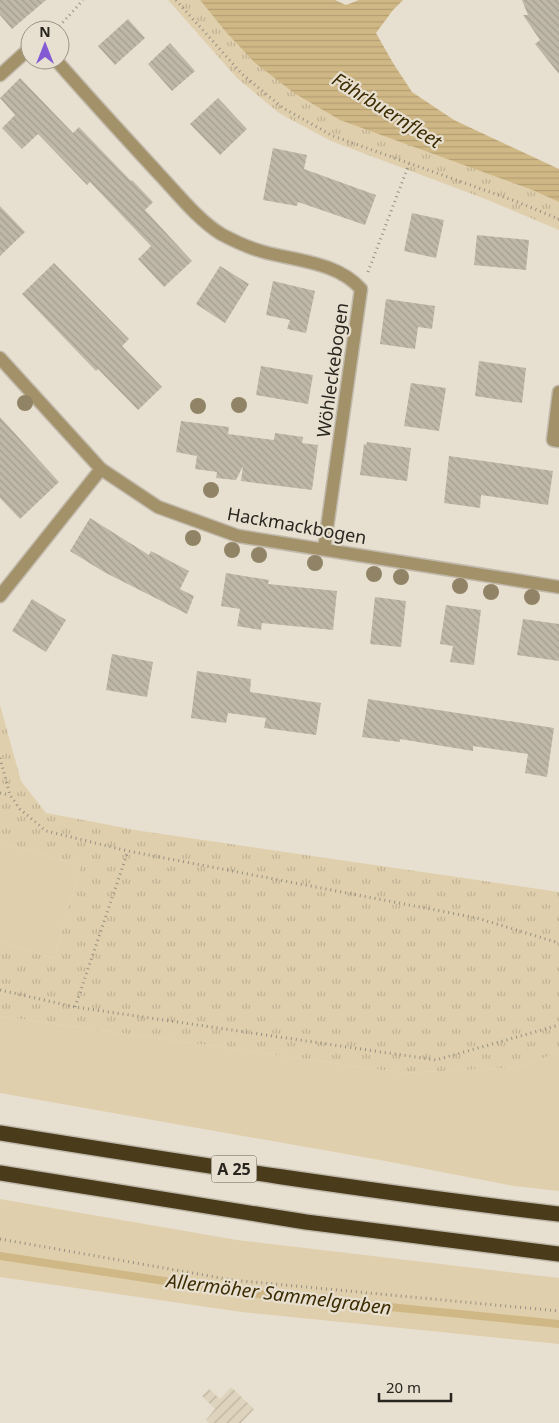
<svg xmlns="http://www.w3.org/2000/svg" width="559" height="1423" font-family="'Noto Sans',sans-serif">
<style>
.industrial{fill:url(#industrial-furrows)}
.green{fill:#e0cfac}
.park{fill:url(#park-tufts)}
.water{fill:url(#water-rules)}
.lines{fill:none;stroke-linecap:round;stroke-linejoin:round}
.stream{stroke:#d0b886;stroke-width:8}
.building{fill:url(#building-back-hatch)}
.minor-casing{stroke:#c1baac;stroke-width:15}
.motorway-casing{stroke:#c1baac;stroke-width:18}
.path{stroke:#969084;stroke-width:3;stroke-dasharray:1 4;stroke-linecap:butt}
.minor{stroke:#a39169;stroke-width:12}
.motorway{stroke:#4a3c1b;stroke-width:15}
.tree{fill:#918466}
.labels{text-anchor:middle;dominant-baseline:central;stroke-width:4.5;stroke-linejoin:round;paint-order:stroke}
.shield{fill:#e7dfcf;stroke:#625e54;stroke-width:1}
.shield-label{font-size:16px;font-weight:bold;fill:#292620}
.street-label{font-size:18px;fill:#292620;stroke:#e7dfcf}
.water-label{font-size:19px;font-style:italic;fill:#3d2c02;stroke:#e7dfcf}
</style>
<defs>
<pattern id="industrial-furrows" width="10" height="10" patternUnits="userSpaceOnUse" patternTransform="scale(1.25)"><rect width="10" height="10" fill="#ded3bc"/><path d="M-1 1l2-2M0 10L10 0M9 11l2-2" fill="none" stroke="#beb5a1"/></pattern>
<pattern id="park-tufts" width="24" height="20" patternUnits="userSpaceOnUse" patternTransform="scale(1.25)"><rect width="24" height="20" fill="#e0cfac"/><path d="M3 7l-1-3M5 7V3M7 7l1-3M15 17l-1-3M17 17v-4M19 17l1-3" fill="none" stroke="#c0b294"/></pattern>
<pattern id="water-rules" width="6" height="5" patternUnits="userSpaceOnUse" patternTransform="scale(1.25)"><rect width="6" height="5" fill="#d0b886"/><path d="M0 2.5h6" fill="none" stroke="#b39e73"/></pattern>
<pattern id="building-back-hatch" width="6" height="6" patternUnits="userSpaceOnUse" patternTransform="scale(1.25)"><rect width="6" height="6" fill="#bfb8a8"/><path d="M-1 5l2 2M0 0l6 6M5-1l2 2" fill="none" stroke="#a49e90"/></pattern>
</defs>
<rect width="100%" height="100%" fill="#e7dfcf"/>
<!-- industrial -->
<polygon class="industrial" points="231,1387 254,1409 241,1423 209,1423 206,1420 215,1409 202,1396 209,1389 220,1399"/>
<!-- green -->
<g class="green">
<polygon points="0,842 81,866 54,958 0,942"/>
<polygon points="0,1016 404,1073 519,1067 559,1052 559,1191 514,1186 380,1160 0,1093"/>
<polygon points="0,1199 237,1240 559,1278 559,1344 242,1312 0,1277"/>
</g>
<!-- park -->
<g class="park">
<polygon points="168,0 200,0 225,31 254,62 559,202 559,230 488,200 331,141 279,113 237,78"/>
<polygon points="0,705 21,781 46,813 141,831 559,892 559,1052 519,1067 404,1073 0,1016 0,942 54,958 81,866 0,842"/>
</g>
<!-- water -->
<polygon class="water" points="200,0 335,0 346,5 359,0 403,0 393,10 376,33 393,63 412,92 454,120 559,169 559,202 530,189 340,120 294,93 254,62 225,31"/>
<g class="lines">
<!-- stream -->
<polyline class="stream" points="0,1256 230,1291 559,1324"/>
</g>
<!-- building -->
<g class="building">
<polygon points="0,0 46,0 12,29 0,15"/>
<polygon points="522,0 559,0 559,74 535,44 540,40 523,15 528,15"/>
<polygon points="128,19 145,38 115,65 98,46"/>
<polygon points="170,43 195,71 172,91 148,64"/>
<polygon points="20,78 73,133 79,127 131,181 132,180 153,202 145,210 192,261 164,287 138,259 151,246 90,182 87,185 38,134 22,149 2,128 15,115 0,98"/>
<polygon points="218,98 247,129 220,155 190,124"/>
<polygon points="273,148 307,155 304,169 376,195 365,225 298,202 297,206 263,200"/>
<polygon points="0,206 25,232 0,256"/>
<polygon points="412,213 444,220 436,258 404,251"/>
<polygon points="477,235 529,240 526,270 474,265"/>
<polygon points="54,263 129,339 122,346 162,387 138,410 98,369 96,371 22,294"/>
<polygon points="220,266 249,284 225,323 196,304"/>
<polygon points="273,281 315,291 306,333 287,329 290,320 266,315"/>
<polygon points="386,299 435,306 432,329 418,327 415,349 380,344"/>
<polygon points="479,361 526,368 522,403 475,396"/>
<polygon points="261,366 313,375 308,404 256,395"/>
<polygon points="411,383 446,388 439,431 404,426"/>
<polygon points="0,417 59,482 20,519 0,498"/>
<polygon points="181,421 229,427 228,434 274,440 275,433 303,437 302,443 318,445 312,490 241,481 243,466 236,480 216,478 217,472 195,469 197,456 176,452"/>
<polygon points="367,442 411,448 407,481 360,475 364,444 366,445"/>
<polygon points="449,456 553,471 548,505 481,495 480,508 444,503"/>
<polygon points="90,518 149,555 151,551 189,571 180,589 194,596 187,614 104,572 70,551"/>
<polygon points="226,573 269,580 268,584 337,591 333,630 262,623 261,630 237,626 240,609 221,606"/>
<polygon points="375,597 406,601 401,647 370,644"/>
<polygon points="32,599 66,620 46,652 12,631"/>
<polygon points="446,605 481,610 474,665 450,662 453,646 440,644"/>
<polygon points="523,619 559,624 559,661 517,655"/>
<polygon points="112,654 153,662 147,697 106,690"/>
<polygon points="197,671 251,679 250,692 321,703 316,735 264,728 266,718 228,713 226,723 191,718"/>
<polygon points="368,699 554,728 547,777 525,773 528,754 473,746 473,751 400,739 400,742 362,737"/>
</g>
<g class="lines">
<defs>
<g id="minor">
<path d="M56 60C89 98 124 136 158 173 177 193 198 220 221 234 234 241 249 248 264 252 297 261 337 262 361 289L324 549"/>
<polyline points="0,75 30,48"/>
<polyline points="0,358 101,469 158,507 238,536 559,587"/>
<polyline points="559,392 553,440 559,441"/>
<polyline points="0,596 101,469"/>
</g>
<g id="motorway">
<path d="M0 1133C186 1163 372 1192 559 1214"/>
<polyline points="0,1173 306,1222 559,1254"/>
</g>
</defs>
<!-- minor casing -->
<use href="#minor" class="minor-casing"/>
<!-- motorway casing -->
<use href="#motorway" class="motorway-casing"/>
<!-- path -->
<g class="path">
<polyline points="176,0 242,74 283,108 333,136 515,201 559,219"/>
<polyline points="56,30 83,0"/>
<polyline points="368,272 409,164"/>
<polyline points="0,758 10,795 20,809 46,831 128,851 477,918 559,943"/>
<polyline points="0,793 9,795"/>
<polyline points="0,990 75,1007 436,1060 559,1025"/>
<polyline points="75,1007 128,851"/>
<polyline points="0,1239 232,1280 559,1311"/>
</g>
<!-- minor -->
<use href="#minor" class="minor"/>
<!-- motorway -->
<use href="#motorway" class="motorway"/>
</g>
<!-- trees -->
<g class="tree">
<circle cx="25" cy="403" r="8"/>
<circle cx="239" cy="405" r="8"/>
<circle cx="198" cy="406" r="8"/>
<circle cx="211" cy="490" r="8"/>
<circle cx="193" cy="538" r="8"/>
<circle cx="232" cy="550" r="8"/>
<circle cx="259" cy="555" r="8"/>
<circle cx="315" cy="563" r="8"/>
<circle cx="374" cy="574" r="8"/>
<circle cx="401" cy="577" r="8"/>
<circle cx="460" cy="586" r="8"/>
<circle cx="491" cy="592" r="8"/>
<circle cx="532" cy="597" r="8"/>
</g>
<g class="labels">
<!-- shield labels -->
<rect class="shield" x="211.5" y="1155.5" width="45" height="27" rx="4"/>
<g class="shield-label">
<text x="234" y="1169">A 25</text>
</g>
<!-- street labels -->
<g class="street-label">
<text transform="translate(332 370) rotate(-82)">Wöhleckebogen</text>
<text transform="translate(297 525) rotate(10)">Hackmackbogen</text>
</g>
<!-- water labels -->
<g class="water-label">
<text transform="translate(387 110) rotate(32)">Fährbuernfleet</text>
<text transform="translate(279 1294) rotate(7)">Allermöher Sammelgraben</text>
</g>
</g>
<!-- north arrow -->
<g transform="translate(45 45)"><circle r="24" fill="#e7dfcf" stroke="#9b9589"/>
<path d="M0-4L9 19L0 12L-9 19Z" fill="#835ad4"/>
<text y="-8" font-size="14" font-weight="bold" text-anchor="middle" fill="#292620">N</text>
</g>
<!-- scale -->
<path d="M379 1393v8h72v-8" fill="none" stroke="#292620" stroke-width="2.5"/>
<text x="386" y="1393" font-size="15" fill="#292620" stroke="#e7dfcf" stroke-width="4" paint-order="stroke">20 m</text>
</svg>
